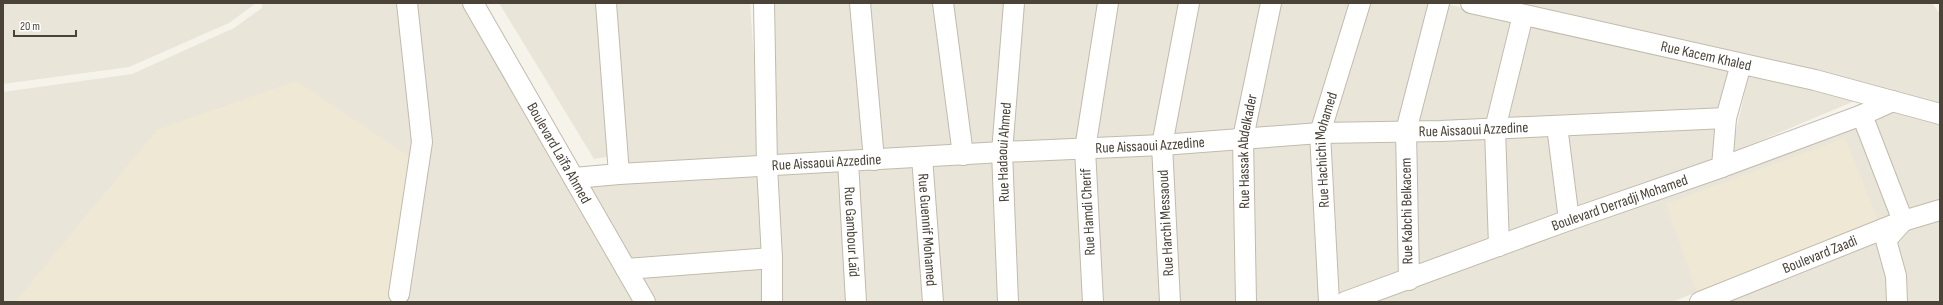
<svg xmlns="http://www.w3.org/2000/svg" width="1943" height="305" font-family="'Sofia Sans Condensed',sans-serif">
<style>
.residential{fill:#eae5d9}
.education{fill:#efe8d5}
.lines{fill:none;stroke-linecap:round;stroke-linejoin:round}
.minor-casing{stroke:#c2bbad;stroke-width:22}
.minor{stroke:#fff;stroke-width:20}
.labels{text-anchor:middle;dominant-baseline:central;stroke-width:4;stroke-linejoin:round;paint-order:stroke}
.street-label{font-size:15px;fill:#4b4338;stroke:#fff}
</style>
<rect width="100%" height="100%" fill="#f6f3eb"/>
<!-- residential -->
<g class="residential">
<polygon points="3,3 256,3 229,23 129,67 3,84"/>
<polygon points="262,3 401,3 428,143 413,3 462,3 635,302 3,302 3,92 132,74 234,28 262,8"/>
<polygon points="499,3 600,3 612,156 594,159"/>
<polygon points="614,3 750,3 761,159 624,168"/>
<polygon points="770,3 854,3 868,153 773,159"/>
<polygon points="866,3 937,3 956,149 880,153"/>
<polygon points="949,3 1008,3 996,146 968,148"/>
<polygon points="1020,3 1101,3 1080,142 1009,146"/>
<polygon points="1114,3 1183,3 1157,139 1092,142"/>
<polygon points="1195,3 1265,3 1238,132 1170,138"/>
<polygon points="1277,3 1353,3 1316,127 1251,132"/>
<polygon points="1365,3 1433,3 1401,125 1328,127"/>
<polygon points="1496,3 1932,3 1940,14 1940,108"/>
<polygon points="1445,4 1515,19 1490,123 1413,125"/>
<polygon points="1527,22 1734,68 1722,112 1502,122"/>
<polygon points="1749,74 1857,100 1731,153"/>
<polygon points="1894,108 1940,120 1940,200 1905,211 1870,118"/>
<polygon points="1859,123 1893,214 1672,302 1362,302"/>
<polygon points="1720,124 1716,163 1575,211 1564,132"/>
<polygon points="1552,132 1563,216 1506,238 1501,135"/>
<polygon points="1489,135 1493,242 1414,271 1412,137"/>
<polygon points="1399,137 1403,275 1335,299 1326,139"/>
<polygon points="1313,139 1323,302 1253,302 1249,144"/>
<polygon points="1237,145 1240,302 1176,302 1168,150"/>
<polygon points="1157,151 1164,302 1099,302 1091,154"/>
<polygon points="1079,155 1087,302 1015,302 1008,158"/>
<polygon points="996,158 1002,302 939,302 928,164"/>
<polygon points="916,163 926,302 862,302 853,166"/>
<polygon points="842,167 850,302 778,302 773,171"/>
<polygon points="762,173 765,253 634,262 588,183"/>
<polygon points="1940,221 1940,302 1904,302 1893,242 1901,232"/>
<polygon points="1880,241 1891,302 1726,302"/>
<polygon points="766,264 766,302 657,302 641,274"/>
</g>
<!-- education -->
<g class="education">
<polygon points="296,81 410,157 391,302 15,302 157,130"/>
<polygon points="1845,138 1878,220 1697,292 1666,204"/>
</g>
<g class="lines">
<defs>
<g id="minor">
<path id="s1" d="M473 3 645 302"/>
<polyline points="606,3 619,174"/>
<polyline points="764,3 767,166 772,258 772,302"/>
<polyline points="860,3 874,160"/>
<polyline points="943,3 963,155"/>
<path id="s2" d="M1471 3 1815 80 1940 114"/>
<polyline points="1862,115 1903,221 1886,240 1896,276 1897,302"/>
<polyline points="1557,126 1569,220"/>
<path id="s3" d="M922 157 933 302"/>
<path id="s4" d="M848 161 856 302"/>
<polyline points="1722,167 1726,118 1741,64"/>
<path id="s5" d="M574 178 619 174 1002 152 1162 145 1320 133 1441 131 1726 118"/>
<polyline points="1499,246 1495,129 1523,15"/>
<polyline points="626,269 772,258"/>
<polyline points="1409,280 1406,131 1439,3"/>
<polyline points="399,294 422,142 407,3"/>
<path id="s6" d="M1008 302 1002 152 1014 3"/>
<polyline points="1093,302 1085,149 1108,3"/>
<polyline points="1170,302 1162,145 1189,3"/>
<path id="s7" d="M1246 302 1243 138 1271 3"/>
<path id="s8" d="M1329 302 1320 133 1360 3"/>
<path id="s9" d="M1345 302 1569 220 1722 167 1862 115 1893 101"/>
<path id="s10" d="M1700 302 1903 221 1940 210"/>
</g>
</defs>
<!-- minor casing -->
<use href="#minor" class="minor-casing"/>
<!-- minor -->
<use href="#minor" class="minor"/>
</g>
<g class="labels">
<!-- street labels -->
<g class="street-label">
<text stroke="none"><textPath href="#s2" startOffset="241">Rue Kacem Khaled</textPath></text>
<text stroke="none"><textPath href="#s5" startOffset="901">Rue Aissaoui Azzedine</textPath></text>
<text stroke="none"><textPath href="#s5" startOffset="577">Rue Aissaoui Azzedine</textPath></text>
<text stroke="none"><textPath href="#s8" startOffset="153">Rue Hachichi Mohamed</textPath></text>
<text stroke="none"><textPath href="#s1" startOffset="173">Boulevard Laïfa Ahmed</textPath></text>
<text stroke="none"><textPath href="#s6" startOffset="150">Rue Hadaoui Ahmed</textPath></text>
<text stroke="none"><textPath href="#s7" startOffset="151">Rue Hassak Abdelkader</textPath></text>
<text stroke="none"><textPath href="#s5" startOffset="253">Rue Aissaoui Azzedine</textPath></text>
<text stroke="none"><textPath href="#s9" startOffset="292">Boulevard Derradji Mohamed</textPath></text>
<text transform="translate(1407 211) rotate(-91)">Rue Kabchi Belkacem</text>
<text transform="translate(1088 212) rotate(-93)">Rue Hamdi Cherif</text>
<text transform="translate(1166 223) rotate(-93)">Rue Harchi Messaoud</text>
<text stroke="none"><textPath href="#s3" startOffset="73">Rue Guennif Mohamed</textPath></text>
<text stroke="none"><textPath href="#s4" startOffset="71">Rue Gambour Laïd</textPath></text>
<text stroke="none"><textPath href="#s10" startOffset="129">Boulevard Zaadi</textPath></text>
</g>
</g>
<!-- border -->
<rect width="1943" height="305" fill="none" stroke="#4b4338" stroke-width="8"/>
<!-- scale -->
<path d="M14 30v6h62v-6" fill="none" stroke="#4b4338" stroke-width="2"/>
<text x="20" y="30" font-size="12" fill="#4b4338" stroke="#ffffff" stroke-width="3" paint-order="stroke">20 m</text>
</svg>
